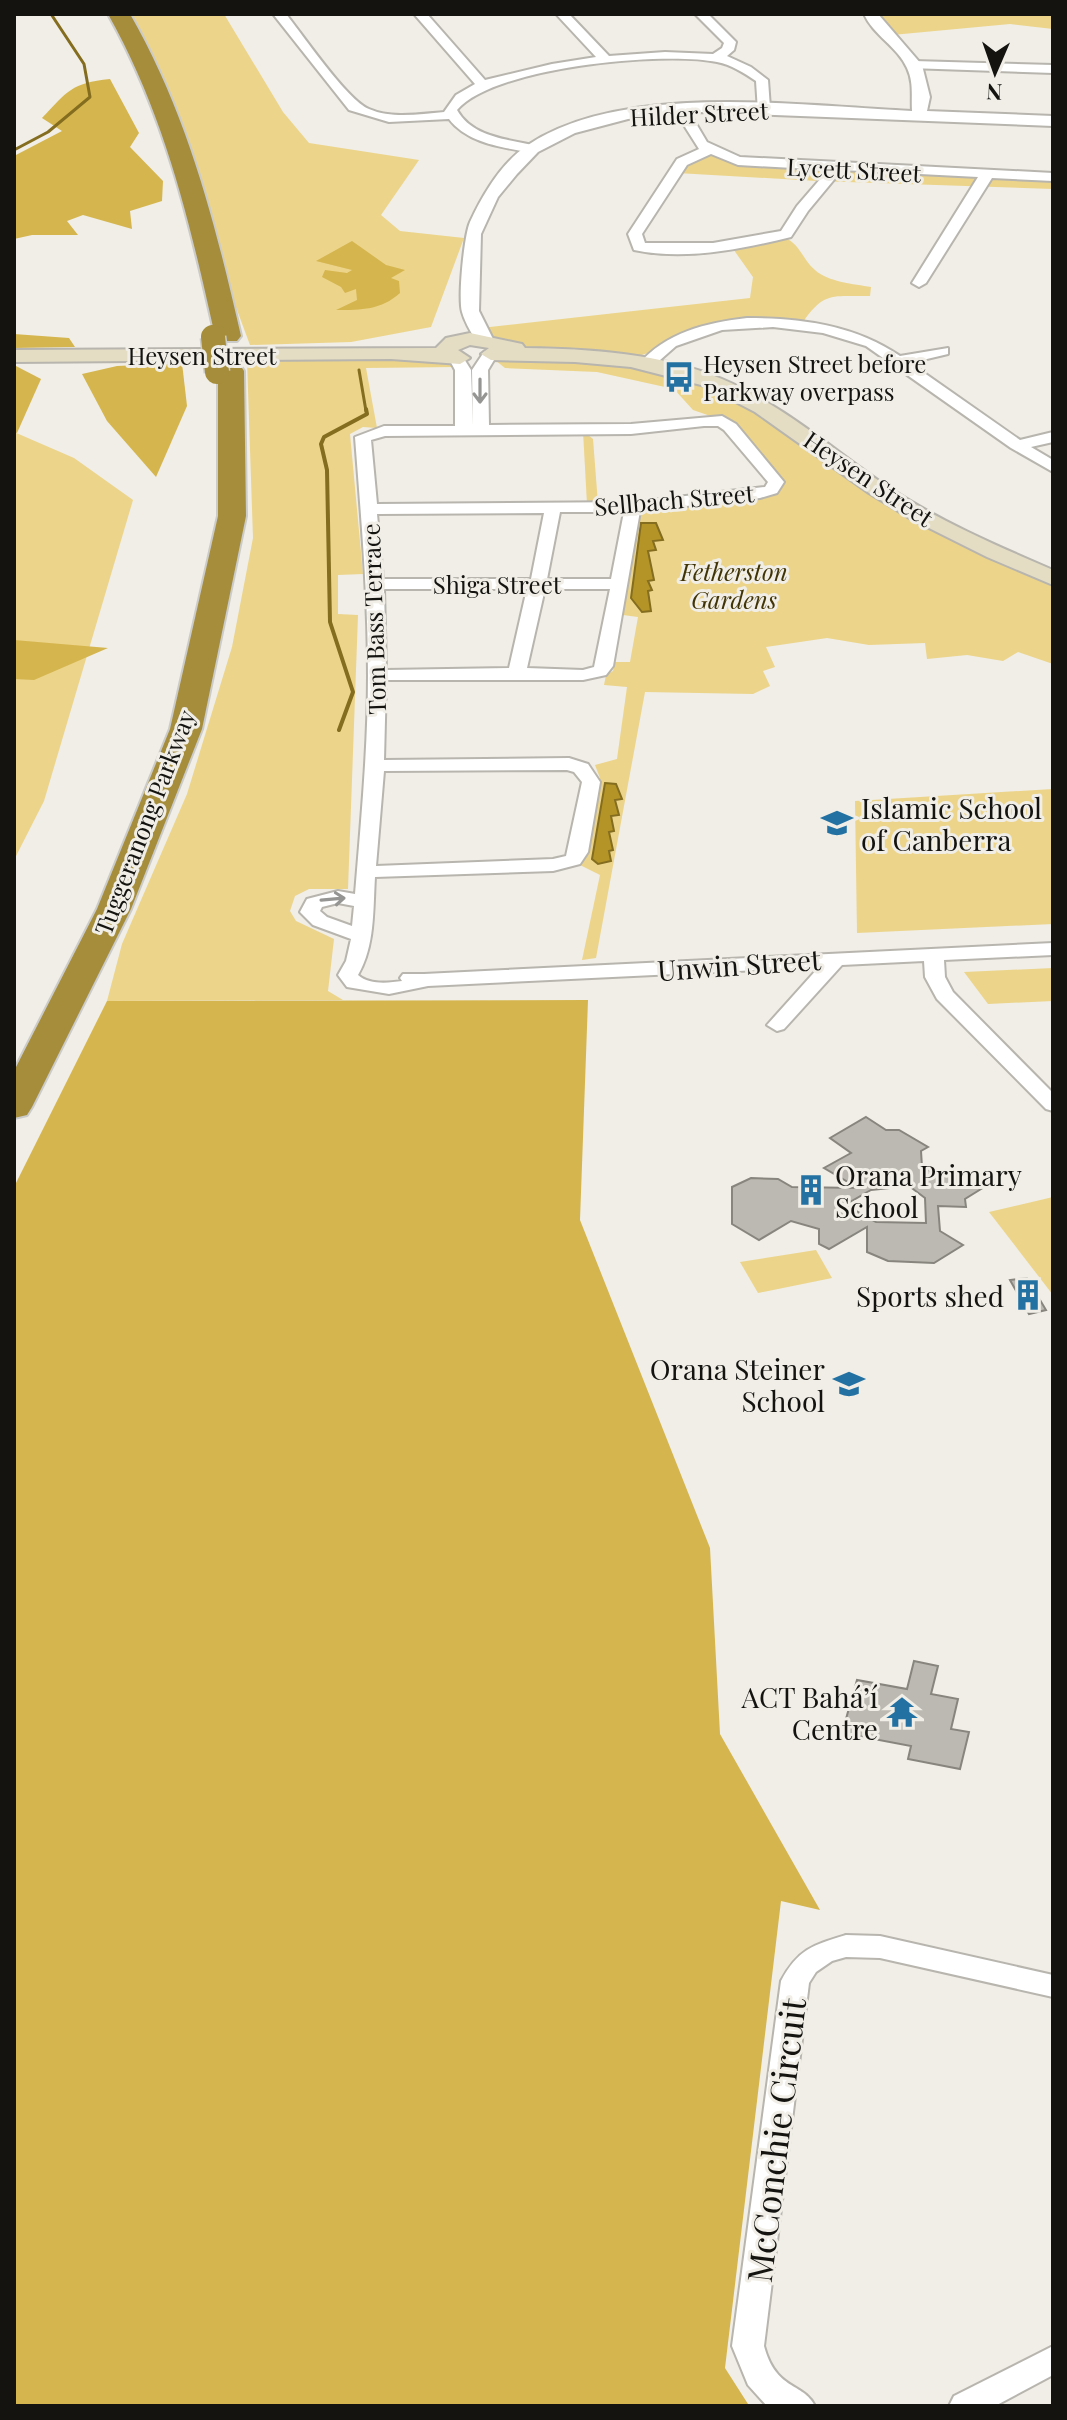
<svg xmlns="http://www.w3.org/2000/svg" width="1067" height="2420" font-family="'Playfair Display',serif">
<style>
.green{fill:#ecd48a}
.forest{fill:#d5b54e}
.water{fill:#b49426;stroke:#846d1f;stroke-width:2}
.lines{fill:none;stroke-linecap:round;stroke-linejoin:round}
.stream-far1{stroke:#846d1f;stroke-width:3}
.stream{stroke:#846d1f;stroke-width:4}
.building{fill:#bbb9b1;stroke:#87857e;stroke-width:2;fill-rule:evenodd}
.minor-casing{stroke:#b7b5ae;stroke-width:4}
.tertiary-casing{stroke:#b7b5ae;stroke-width:4}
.secondary-casing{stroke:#b7b5ae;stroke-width:4}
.motorway-casing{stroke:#cbcbca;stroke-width:4}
.minor{fill:#fff;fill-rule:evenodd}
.tertiary{fill:#fff;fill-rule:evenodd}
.secondary{fill:#e4ddc4;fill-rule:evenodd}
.motorway{fill:#a68d3b;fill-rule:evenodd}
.motorway-bridge-casing{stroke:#cbcbca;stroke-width:27;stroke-linecap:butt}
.motorway-bridge{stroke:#a68d3b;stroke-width:24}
.oneway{stroke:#959593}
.labels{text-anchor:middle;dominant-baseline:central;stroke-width:6;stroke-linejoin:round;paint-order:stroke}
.far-street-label{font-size:24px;fill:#141310;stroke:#f0eee6}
.far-poi-label{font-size:24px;fill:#141310;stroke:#f0eee6;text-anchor:start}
.far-park-label{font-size:24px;font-style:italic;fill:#403305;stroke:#f0eee6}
.poi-label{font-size:28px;fill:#141310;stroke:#f0eee6;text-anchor:end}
.street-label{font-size:28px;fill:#141310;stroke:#f0eee6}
.near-street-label{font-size:34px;fill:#141310;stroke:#f0eee6}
</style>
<rect width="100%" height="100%" fill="#f0eee6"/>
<!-- green -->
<g class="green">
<polygon points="117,14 224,14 283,112 309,143 419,160 381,215 400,231 464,238 431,327 351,342 250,345 204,221"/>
<polygon points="876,14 1053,14 1053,29 1010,24 892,35"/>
<polygon points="708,152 729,161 1053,178 1053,189 817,181 677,173 687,162"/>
<path d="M784 237C801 245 802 259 815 270 828 282 854 284 871 287L870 296C834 297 825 290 803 322 767 322 729 319 694 329 674 335 657 353 637 356L549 348H506L496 346 481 328 750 298 753 277 731 246Z"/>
<polygon points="433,358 452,361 456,367 366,368 377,428 363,427 350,434 363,574 338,575 338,614 358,615 348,889 309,889 295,896 290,911 296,921 334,939 328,991 343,1000 107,1001 122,944 187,794 232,647 253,538 247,360"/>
<polygon points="507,358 621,365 669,375 729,397 750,406 873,494 1053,584 1053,664 1018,652 1003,661 967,655 927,659 925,643 869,645 827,638 766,647 775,667 763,671 770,686 753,694 645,692 596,958 582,960 600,875 580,865 600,778 595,765 617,759 627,687 604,685 606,675 613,671 615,662 630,662 638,617 623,615 639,515 648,510 774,492 781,488 781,480 722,420 693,410 674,389 597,372 505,368 495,360"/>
<polygon points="583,431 593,439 598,504 587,504"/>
<polygon points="14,432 74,458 133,500 44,801 14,860"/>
<polygon points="1053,789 1053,924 857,933 855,801"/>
<polygon points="1053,968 1053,1001 988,1004 964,972"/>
<polygon points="1053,1197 1053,1295 989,1212"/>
<polygon points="816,1250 832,1278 758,1293 740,1262"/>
</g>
<!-- forest -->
<g class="forest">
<path d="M110 79 139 133 130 147 163 181 162 201 130 211 132 229 83 215 67 221 78 235H32L14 239V156L62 131 42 118C68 91 71 83 110 79Z"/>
<path d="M352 241 386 265 405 270 391 278 399 281 400 293C381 310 362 310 336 310L357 300 356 289 345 293 341 287 322 277 325 270 347 273 352 270 316 261Z"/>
<polygon points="14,334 69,338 75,347 14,348"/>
<polygon points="182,363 187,406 156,477 107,421 82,374 117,366"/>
<polygon points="14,365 41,379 17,433 14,432"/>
<polygon points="14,640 108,648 34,680 14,679"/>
<polygon points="588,1000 580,1220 710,1548 720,1734 820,1910 781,1901 725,2368 748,2404 753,2406 14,2406 14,1187 107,1001"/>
</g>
<!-- water -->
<g class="water">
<polygon points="641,523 656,523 663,540 653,541 656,550 648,551 654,580 648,581 652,590 648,591 651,611 642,612 631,598"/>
<polygon points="605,783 616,784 622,799 615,800 619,815 611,816 614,831 609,832 613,850 609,851 611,861 598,864 592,859"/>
</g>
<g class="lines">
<!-- stream-far1 -->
<g class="stream-far1">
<polyline points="14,150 48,132 90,97 84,64 51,14"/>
<polyline points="359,370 366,411"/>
</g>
<!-- stream -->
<polyline class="stream" points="339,730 353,692 330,622 327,470 321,444 324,437 367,414 366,409"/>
</g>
<!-- building -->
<g class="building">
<path d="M866 1117 886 1130H899L928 1147 921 1151 922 1167 941 1177 952 1170 981 1189 965 1199 966 1207 938 1206 940 1231 963 1245 934 1263 888 1261 867 1252V1227L829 1249 819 1244V1229L791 1221 759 1240 732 1224V1187L751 1178 778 1179 792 1187 858 1188 824 1168 851 1153 830 1138ZM909 1186 925 1198 926 1223 876 1222 845 1205 871 1190Z"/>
<polygon points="1027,1278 1046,1310 1029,1314 1010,1280"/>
<polygon points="914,1661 938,1666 931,1694 958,1699 951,1729 969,1732 960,1769 908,1759 911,1746 842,1733 857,1680 907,1689"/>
</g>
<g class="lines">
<defs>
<g id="minor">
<path d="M273 14H286C303 35 347 100 369 109 392 119 420 114 444 112L456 95 475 84 414 14H427L485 80 552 64 596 57 556 14H569L609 56 665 52 713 54 722 48 724 43 695 14H708L736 42 734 50 727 56 751 67 768 80 770 108 758 111 756 81C744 73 732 65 717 62 663 51 493 67 457 110 473 138 508 139 537 146L539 149 532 153C503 147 468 144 449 119L389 122 349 110Z"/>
<polygon points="914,61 1053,65 1053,73 909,68 908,65"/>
<path d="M680 104 685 105 707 142 740 157 1053 173V181L992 178 926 283 919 287 912 283 978 177 842 170 808 211 791 237C742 249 685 261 634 250L628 234 677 159 699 149 673 108ZM711 154 738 165 828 170 797 206 781 231 713 243H645L642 234 687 165Z"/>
<path d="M747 318C801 318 855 325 900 356L948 348V354L910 363 1020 440 1053 432V442L1031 447 1053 460V472L1011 448 866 346 823 333 773 327 722 330 676 346 651 368H641L638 365C666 332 706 323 747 318Z"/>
<path d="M489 350 497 355 488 370 489 425 631 424 722 416 736 424 784 482 777 493 760 498 640 511 613 666 606 675 583 680H386L384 760 569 758 588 764 600 782 588 852 580 864 553 871 375 877C373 910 375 946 358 975 369 985 388 983 402 981L400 978 403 974H424L1053 943V955L944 960 945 977 953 992 1053 1093V1111L1046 1109 937 999 925 977 924 961 842 965 784 1029 777 1031 767 1025 819 967 428 986 389 994 347 987 338 975 346 961 351 939 313 925 300 912 307 899 338 891 355 894C361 821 368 748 368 675 368 595 361 516 355 437L384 426H455V370L448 357 456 352 461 354 471 370 473 426 472 370 484 352ZM704 426H718L724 430 768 482 765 487 633 502 377 504 371 440 385 436 631 434ZM560 512H624L611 579H547ZM544 513 531 579H383L377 514ZM384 589H530L526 593 509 668 386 670ZM540 589H610L594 667 583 670 527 668 544 593ZM567 770 574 772 582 782 566 856 553 859 376 866 384 771ZM338 903 354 906 352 926 327 917 320 911 322 907Z"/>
<path d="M846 1935 880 1936 1053 1975V1997L880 1958 846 1957 832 1961 816 1972 809 1983 764 2346C776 2391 803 2382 815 2406H767L748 2385 732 2346 781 1981C798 1949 813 1945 846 1935Z"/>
<polygon points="1053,2346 1053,2375 995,2406 949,2406 954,2396"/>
</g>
<path id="tertiary" d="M864 14H878L922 65 930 97 927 111 1053 116V126L700 112 628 119 575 133 538 152 517 174 498 197 481 234 479 311 494 341 491 345H479C473 336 465 323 462 312 458 297 464 236 470 222 483 194 502 162 528 145 624 81 801 106 912 111 911 96 914 83 907 68 898 47 873 35 864 14Z"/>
<path id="secondary" d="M470 333 522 344 525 348C591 349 661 353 722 379 783 405 831 448 885 485 937 520 995 545 1053 570V585L987 557 911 519 869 493 755 412 705 386 631 367 575 362 491 360 481 354 489 348 470 345 458 350 470 358 460 364 391 359 14 362V350L436 348 446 338Z"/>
<g id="motorway">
<path d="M108 14H130C188 115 215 223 241 336L237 341H219L215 336C190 223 165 115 108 14Z"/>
<polygon points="231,363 240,365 244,371 246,516 202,729 131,909 32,1107 27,1115 14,1118 14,1071 97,909 170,729 218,516 218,371 222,365"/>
</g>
</defs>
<!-- minor casing -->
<use href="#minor" class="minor-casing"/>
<!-- tertiary casing -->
<use href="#tertiary" class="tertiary-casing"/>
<!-- secondary casing -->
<use href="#secondary" class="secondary-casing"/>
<!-- motorway casing -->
<use href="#motorway" class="motorway-casing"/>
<!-- minor -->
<use href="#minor" class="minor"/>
<!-- tertiary -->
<use href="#tertiary" class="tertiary"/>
<!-- secondary -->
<use href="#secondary" class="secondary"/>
<!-- motorway -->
<use href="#motorway" class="motorway"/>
<defs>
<polyline id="motorway-bridge" points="213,337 217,372"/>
</defs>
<!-- motorway-bridge casing -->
<use href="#motorway-bridge" class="motorway-bridge-casing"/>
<!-- motorway-bridge -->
<use href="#motorway-bridge" class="motorway-bridge"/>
</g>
<!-- one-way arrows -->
<defs><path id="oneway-shaft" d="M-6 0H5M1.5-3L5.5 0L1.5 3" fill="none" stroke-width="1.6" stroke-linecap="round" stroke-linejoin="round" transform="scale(2)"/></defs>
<g class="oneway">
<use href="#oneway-shaft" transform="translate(480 391) rotate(90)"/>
<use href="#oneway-shaft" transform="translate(333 899) rotate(-5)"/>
</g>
<!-- icons -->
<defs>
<symbol id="bus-bare" viewBox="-9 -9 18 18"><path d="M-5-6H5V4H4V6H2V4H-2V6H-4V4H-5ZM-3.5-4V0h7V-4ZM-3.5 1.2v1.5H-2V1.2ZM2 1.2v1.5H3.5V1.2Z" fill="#2371a3" stroke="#f0eee6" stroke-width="2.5" paint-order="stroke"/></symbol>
<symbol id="school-bare" viewBox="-9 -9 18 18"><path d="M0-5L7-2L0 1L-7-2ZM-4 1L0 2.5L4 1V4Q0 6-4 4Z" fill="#2371a3" stroke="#f0eee6" stroke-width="2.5" paint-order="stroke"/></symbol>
<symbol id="building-bare" viewBox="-9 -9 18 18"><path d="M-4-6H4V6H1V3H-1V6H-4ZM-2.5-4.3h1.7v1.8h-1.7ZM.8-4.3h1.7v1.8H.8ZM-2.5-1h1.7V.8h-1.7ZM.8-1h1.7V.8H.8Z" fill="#2371a3" stroke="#f0eee6" stroke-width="2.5" paint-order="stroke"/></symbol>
<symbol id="temple-bare" viewBox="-9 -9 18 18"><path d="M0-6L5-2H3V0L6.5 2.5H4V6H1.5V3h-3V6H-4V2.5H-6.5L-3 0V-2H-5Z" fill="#2371a3" stroke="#f0eee6" stroke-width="2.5" paint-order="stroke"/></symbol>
</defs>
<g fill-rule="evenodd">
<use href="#bus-bare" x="657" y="355" width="44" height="44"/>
<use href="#school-bare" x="815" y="801" width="44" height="44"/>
<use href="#building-bare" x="789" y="1168" width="44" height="44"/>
<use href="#building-bare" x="1006" y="1273" width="44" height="44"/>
<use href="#school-bare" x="827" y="1362" width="44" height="44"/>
<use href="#temple-bare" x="880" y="1690" width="44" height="44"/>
</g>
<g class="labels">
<!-- far-street labels -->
<g class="far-street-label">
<text transform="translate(699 113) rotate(-3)">Hilder Street</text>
<text transform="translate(854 169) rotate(3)">Lycett Street</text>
<text x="202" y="355">Heysen Street</text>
<text transform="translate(869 478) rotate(34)">Heysen Street</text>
<text transform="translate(674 499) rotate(-5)">Sellbach Street</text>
<text x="497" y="584">Shiga Street</text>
<text transform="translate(373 619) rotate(-92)">Tom Bass Terrace</text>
<text transform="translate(144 822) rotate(-69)">Tuggeranong Parkway</text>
</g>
<!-- far-poi labels -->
<g class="far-poi-label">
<text x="703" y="363">Heysen Street before<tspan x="703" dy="28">Parkway overpass</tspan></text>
</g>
<!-- far-park labels -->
<g class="far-park-label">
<text x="734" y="571">Fetherston<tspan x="734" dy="28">Gardens</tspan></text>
</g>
<!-- poi labels -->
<g class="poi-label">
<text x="861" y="807" text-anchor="start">Islamic School<tspan x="861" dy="32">of Canberra</tspan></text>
<text x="835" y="1174" text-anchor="start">Orana Primary<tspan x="835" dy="32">School</tspan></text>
<text x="1004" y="1295">Sports shed</text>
<text x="825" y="1368">Orana Steiner<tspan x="825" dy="32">School</tspan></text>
<text x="878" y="1696">ACT Bahá’í<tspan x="878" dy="32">Centre</tspan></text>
</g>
<!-- street labels -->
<g class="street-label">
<text transform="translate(739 964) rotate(-4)">Unwin Street</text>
</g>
<!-- near-street labels -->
<g class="near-street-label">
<text transform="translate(775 2140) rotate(-83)">McConchie Circuit</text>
</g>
</g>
<!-- border -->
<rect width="1067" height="2420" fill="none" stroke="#141310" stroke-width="32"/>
<!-- north arrow -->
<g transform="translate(995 72) rotate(182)" stroke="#f0eee6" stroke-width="6" paint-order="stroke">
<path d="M0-6L14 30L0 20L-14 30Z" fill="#141310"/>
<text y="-12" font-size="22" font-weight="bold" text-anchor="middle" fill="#141310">N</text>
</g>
</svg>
